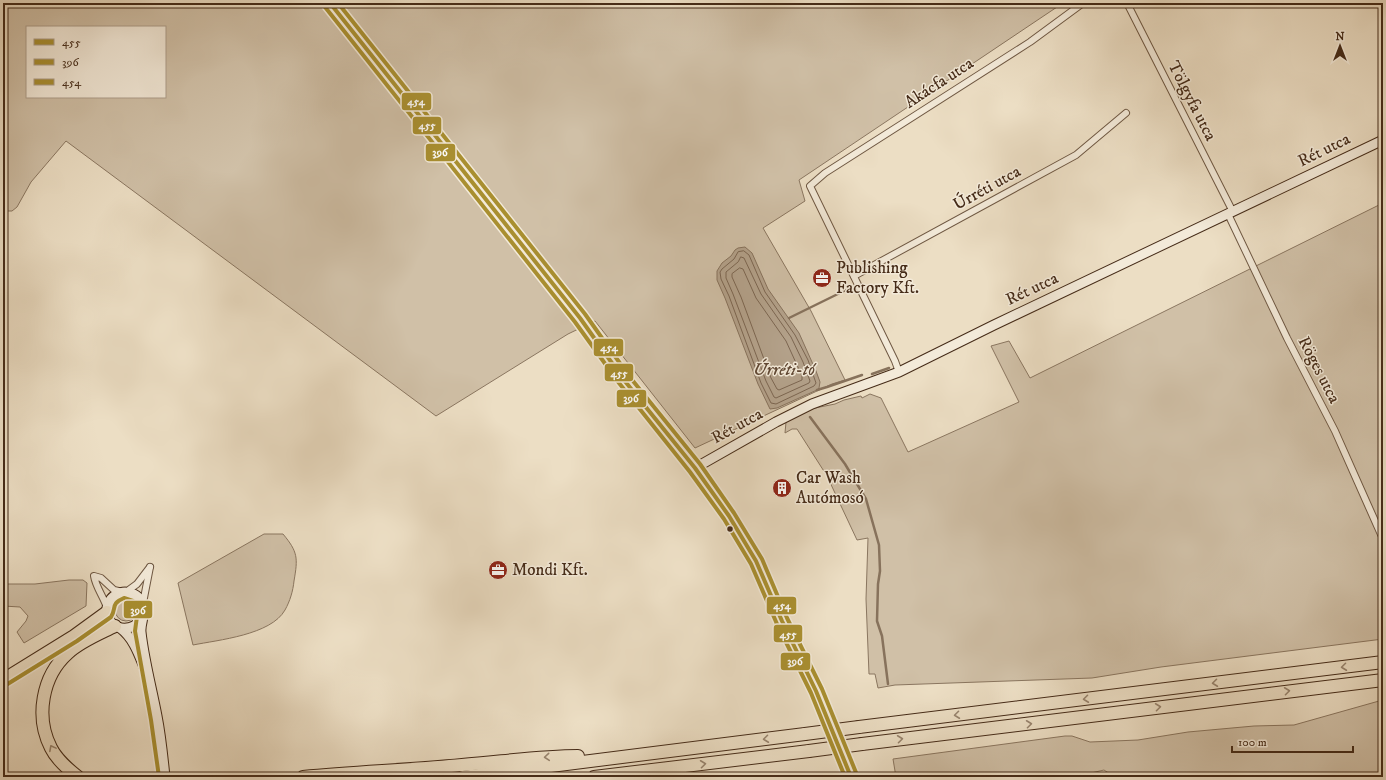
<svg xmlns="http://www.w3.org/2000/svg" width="1386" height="780" font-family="'IM FELL DW Pica',serif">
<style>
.green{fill:#d0c0a7;stroke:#8a7660;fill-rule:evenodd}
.water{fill:#b3a18a;stroke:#87725c}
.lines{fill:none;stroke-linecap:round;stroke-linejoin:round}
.shore{stroke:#7c6651;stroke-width:1}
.stream{stroke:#87725c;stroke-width:2.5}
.street-casing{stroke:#6f5843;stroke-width:8}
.secondary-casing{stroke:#452b18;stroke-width:11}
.highway-casing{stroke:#452b18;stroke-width:14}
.street{stroke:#f3ead9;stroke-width:6}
.secondary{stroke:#f3ead9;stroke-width:9}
.highway{stroke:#ecdec4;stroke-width:12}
.highway-bridge-casing{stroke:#452b18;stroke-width:14;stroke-linecap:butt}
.highway-bridge{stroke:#ecdec4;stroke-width:12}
.bus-1-casing{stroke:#f3ead9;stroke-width:7}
.bus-2-casing{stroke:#f3ead9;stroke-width:7}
.bus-3-casing{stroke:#f3ead9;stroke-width:7}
.bus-1{stroke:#a98f30;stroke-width:4}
.bus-2{stroke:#a98f30;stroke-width:4}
.bus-3{stroke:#a98f30;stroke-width:4}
.oneway{stroke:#98846e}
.bus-dot{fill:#452b18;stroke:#f3ead9;stroke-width:1.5}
.labels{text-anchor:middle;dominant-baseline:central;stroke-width:3;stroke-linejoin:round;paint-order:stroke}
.street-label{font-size:17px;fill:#452b18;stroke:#f3ead9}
.poi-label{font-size:17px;fill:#452b18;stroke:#f3ead9;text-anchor:start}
.water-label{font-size:18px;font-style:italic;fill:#604834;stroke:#f3ead9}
.line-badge{stroke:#f3ead9;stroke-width:1.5}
.badge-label{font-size:11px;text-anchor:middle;font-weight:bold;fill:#fff}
</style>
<rect width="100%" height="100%" fill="#ecdec4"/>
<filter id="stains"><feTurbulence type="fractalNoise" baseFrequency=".005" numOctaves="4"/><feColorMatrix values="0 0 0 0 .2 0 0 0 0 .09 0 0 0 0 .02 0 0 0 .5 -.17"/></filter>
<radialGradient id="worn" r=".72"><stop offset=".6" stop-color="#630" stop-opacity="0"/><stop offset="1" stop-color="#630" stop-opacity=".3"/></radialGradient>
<!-- green -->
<g class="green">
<path d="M3 3H1063L799 180 805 201 763 228 811 311 845 380 832 384 695 448 595 321 568 334 436 416 66 141 31 182 17 207 12 211H3ZM27 27H165V97H27Z"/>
<polygon points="1383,203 1383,639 1161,667 1092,678 895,685 878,688 875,674 869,674 866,599 868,538 857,540 827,476 797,429 792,429 785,433 786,422 810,409 835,404 844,400 861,396 862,398 870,394 881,398 908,452 1019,402 991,346 1009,341 1030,378"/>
<path d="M264 534H283C298 552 298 558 294 581 293 591 290 601 285 610 271 635 218 640 193 645L178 583Z"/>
<polygon points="69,580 83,580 87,583 86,606 24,643 17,632 26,621 28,616 20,607 3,606 3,584 35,584"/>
<circle cx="126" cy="610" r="11"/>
<polygon points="1379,701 1383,702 1383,777 1112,777 1110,774 1104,770 1074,777 896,777 893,759 1065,736 1072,736 1090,742 1138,740 1188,732 1254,726 1294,725"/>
</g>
<!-- water -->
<polygon class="water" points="745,247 752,253 768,289 799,333 816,371 820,382 819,388 817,390 777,408 770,409 758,384 725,298 717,280 717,271 722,263 731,256 735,250 738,248"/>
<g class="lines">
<!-- shore -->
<g class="shore">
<polygon points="744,251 749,255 765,292 795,335 808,360 816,383 814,386 776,404 771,403 761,383 729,296 721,279 720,272 722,269 734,259 738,252"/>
<polygon points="741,257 744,258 761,294 791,337 803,362 810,381 809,383 776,398 774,397 766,381 733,294 726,278 726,272 738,262"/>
<polygon points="740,268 743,269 756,298 786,341 802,376 802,380 779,390 777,389 771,378 741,297 732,277 732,274"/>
</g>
<!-- stream -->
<g class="stream">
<polyline points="789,318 848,289"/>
<polyline points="872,374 889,368"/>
<polyline points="817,390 827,387 862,375"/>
<polyline points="810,417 845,464 866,499 879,545 880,571 878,584 877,621 882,636 888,684"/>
</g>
<defs>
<g id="street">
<polyline points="1127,3 1233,212"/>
<polyline points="1228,214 1287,338 1335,431 1383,539"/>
<polyline points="854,276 1076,155 1126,113"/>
<polyline points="899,372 895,361 810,186 825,173 1030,42 1083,3"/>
<polyline points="126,592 137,584 150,567"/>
<polyline points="143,603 150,567"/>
<path d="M107 608C104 597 96 588 94 576L101 578 114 590 123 592"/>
</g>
<g id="secondary">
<polyline points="330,3 580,318 624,380 695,468 729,516 756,561 782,621 816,691 851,777"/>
<polyline points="695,468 776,422 812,404 899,372 994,325 1383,140"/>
<path d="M142 619C127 638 101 625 108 604 114 588 138 588 143 605 146 614 140 623 141 632 144 660 152 689 157 716 161 736 163 757 165 777"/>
<path d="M120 628C133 638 138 652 144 667"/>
</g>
<g id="highway">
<polyline points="3,680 74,636 107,612"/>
<polyline points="859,727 1383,662"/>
<polyline points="862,744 1383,680"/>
<path d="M78 777C68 769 57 760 51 748 35 717 42 676 68 653 81 641 99 634 115 626"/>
<path d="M303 777C356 772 409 770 462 765 501 762 540 756 578 756"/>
<polyline points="463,777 805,734"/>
<polyline points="594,777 809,751"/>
</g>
</defs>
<!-- street casing -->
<use href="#street" class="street-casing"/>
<!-- secondary casing -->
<use href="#secondary" class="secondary-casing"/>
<!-- highway casing -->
<use href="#highway" class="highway-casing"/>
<!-- street -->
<use href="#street" class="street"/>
<!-- secondary -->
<use href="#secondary" class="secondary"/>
<!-- highway -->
<use href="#highway" class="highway"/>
<defs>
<g id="highway-bridge">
<polyline points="805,734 859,727"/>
<polyline points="809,751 862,744"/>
</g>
</defs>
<!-- highway-bridge casing -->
<use href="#highway-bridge" class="highway-bridge-casing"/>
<!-- highway-bridge -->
<use href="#highway-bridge" class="highway-bridge"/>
<defs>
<polyline id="bus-1" points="330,3 580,318 624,380 695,468 729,516 756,561 782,621 816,691 851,777"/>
<g id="bus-2">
<polyline points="325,7 575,322 619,383 690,472 724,519 751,564 777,624 811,693 845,777"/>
<path d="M6 685 77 641 111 617C117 608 110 604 124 598L133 601 138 609 135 631 151 720 159 777"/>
</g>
<polyline id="bus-3" points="338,3 585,314 629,376 700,464 734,513 762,559 787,618 822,689 857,775"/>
</defs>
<!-- bus-1 casing -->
<use href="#bus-1" class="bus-1-casing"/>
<!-- bus-2 casing -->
<use href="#bus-2" class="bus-2-casing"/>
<!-- bus-3 casing -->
<use href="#bus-3" class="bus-3-casing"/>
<!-- bus-1 -->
<use href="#bus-1" class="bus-1"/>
<!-- bus-2 -->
<use href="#bus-2" class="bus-2"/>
<!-- bus-3 -->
<use href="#bus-3" class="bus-3"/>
</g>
<!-- one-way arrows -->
<defs><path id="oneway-chevron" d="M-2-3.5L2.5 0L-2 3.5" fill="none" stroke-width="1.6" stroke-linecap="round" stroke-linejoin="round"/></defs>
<g class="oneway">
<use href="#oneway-chevron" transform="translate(1344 667) rotate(173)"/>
<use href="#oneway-chevron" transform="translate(1215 683) rotate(173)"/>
<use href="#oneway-chevron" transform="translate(1287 691) rotate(-7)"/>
<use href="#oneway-chevron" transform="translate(1086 699) rotate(173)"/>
<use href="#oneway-chevron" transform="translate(1158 707) rotate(-7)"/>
<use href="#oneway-chevron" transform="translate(957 715) rotate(173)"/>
<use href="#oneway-chevron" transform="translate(1029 724) rotate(-7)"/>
<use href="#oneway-chevron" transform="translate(766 739) rotate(173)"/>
<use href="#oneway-chevron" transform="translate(900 739) rotate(-7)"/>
<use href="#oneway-chevron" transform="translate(52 748) rotate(-118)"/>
<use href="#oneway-chevron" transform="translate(547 757) rotate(175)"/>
<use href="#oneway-chevron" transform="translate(703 764) rotate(-7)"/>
</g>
<!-- icons -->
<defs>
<symbol id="office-disc" viewBox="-11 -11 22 22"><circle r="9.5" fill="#8f2418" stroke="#f3ead9"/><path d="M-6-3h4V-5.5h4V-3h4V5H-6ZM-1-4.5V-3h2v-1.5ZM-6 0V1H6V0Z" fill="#fff"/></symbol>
<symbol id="building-disc" viewBox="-11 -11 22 22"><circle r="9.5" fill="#8f2418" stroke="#f3ead9"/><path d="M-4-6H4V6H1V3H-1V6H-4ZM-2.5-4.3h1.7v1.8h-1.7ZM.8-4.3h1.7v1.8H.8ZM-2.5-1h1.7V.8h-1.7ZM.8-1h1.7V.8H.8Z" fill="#fff"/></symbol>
</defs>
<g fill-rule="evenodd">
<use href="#office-disc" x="811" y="267" width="22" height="22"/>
<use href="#building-disc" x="771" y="477" width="22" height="22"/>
<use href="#office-disc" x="487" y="559" width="22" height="22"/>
</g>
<!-- markers -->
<circle class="bus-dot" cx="730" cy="529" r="3.5"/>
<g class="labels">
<!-- street labels -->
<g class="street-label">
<text transform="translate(939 83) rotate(-33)">Akácfa utca</text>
<text transform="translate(1192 101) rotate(63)">Tölgyfa utca</text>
<text transform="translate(1324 150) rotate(-26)">Rét utca</text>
<text transform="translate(987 188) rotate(-29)">Úrréti utca</text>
<text transform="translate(1032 289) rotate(-25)">Rét utca</text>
<text transform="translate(1319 370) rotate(63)">Röges utca</text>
<text transform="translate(737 426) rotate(-29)">Rét utca</text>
</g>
<!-- poi labels -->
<g class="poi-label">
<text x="836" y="268">Publishing<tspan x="836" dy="20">Factory Kft.</tspan></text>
<text x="796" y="478">Car Wash<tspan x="796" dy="20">Autómosó</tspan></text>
<text x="512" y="570">Mondi Kft.</text>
</g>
<!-- water labels -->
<g class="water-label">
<text x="784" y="370">Úrréti-tó</text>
</g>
</g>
<g class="line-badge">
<rect x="401" y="92" width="31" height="19" rx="4" fill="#a98f30"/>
<rect x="412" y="116" width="30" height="19" rx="4" fill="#a98f30"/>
<rect x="425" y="143" width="31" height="19" rx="4" fill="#a98f30"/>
<rect x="593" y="338" width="31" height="19" rx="4" fill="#a98f30"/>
<rect x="604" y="363" width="30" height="19" rx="4" fill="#a98f30"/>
<rect x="616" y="389" width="31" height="19" rx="4" fill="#a98f30"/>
<rect x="766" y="596" width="31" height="19" rx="4" fill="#a98f30"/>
<rect x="123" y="600" width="30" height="19" rx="4" fill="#a98f30"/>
<rect x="773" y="624" width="30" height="19" rx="4" fill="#a98f30"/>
<rect x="780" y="652" width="31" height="19" rx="4" fill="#a98f30"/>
</g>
<g class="badge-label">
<text x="416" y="105">454</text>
<text x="427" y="129">455</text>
<text x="440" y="156">396</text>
<text x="609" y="351">454</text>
<text x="619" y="377">455</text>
<text x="631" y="402">396</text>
<text x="782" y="609">454</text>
<text x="138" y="614">396</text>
<text x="788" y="638">455</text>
<text x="795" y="665">396</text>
</g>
<!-- margin -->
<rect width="1386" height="780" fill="none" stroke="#ecdec4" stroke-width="16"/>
<rect x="4" y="4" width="1378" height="772" fill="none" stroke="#452b18" stroke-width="2"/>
<rect x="8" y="8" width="1370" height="764" fill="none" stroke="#452b18"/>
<!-- legend -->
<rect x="26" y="26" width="140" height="72" fill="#f3ead9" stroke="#ad9e8c"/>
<rect x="34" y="39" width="20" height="6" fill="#a98f30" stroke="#ad9e8c"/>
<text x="62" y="46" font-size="12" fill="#452b18">455</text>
<rect x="34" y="59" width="20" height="6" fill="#a98f30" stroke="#ad9e8c"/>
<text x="62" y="66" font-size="12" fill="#452b18">396</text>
<rect x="34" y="79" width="20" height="6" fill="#a98f30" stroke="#ad9e8c"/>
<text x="62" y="86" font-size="12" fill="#452b18">454</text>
<!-- north arrow -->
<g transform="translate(1340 46)" stroke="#f3ead9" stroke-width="3" paint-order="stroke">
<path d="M0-3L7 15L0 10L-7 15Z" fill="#452b18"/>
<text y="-6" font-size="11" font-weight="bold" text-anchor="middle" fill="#452b18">N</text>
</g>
<!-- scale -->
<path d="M1232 746v6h121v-6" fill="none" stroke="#452b18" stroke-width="2"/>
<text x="1238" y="746" font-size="12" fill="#452b18" stroke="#f3ead9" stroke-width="3" paint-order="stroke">100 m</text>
<rect width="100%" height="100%" filter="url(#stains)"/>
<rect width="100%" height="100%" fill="url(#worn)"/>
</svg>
